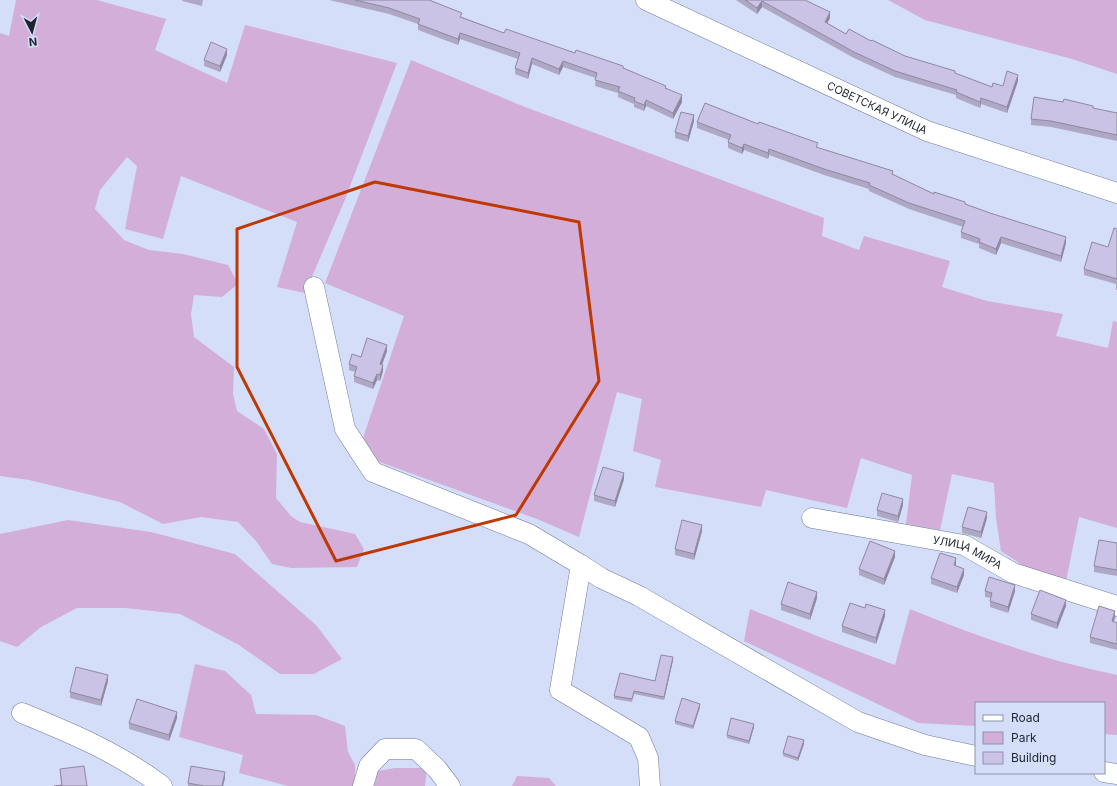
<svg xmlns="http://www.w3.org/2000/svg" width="1117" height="786" font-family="Inter,sans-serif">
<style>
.green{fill:#d2aed9}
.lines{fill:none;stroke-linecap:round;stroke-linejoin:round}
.minor-casing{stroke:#707b99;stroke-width:21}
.minor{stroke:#fff;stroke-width:20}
.wall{fill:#afa8c5}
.shaded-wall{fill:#8e88a0}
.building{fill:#cbc3e5;stroke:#8e88a0}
.marked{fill:none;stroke:#bf3800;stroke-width:3;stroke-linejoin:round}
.labels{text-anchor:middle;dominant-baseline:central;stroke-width:3;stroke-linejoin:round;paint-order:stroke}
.street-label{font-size:11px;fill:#1f2430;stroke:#d4def9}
</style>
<rect width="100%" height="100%" fill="#d4def9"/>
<!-- green -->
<g class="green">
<polygon points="16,0 97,0 166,19 155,50 227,83 245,25 397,63 344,202 305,293 277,287 297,222 181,176 163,239 125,229 137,166 127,157 100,190 95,209 124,240 149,250 183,254 228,265 238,284 222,297 194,295 191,314 194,337 234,367 233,394 237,411 264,429 277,454 276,498 291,516 300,522 355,534 364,549 357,567 291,568 272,564 256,541 238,522 201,517 163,524 120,502 29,480 0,476 0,33 9,36"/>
<polygon points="888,0 1117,0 1117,74 1072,59 925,20"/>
<polygon points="411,60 525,107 824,218 822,236 859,250 864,236 950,261 942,287 987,301 1063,314 1056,336 1108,348 1113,321 1117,322 1117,528 1079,517 1066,581 1034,573 1001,551 996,518 994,483 952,474 940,530 906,524 912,475 861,458 847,508 766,490 761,507 655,487 661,460 633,451 642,399 617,392 579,537 537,519 377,461 363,438 404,316 325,283"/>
<polygon points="68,520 151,532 235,554 316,625 342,659 314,674 280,674 239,645 180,614 125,608 77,608 41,627 17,647 0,641 0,534"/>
<path d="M750 609 822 638 895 665 910 609C977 637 1046 660 1117 675V735L1104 734V703H976V726L918 723 744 641Z"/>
<polygon points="195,664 225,671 251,695 256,714 316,715 345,726 348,752 355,765 355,786 288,786 239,773 243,755 179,737"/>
<polygon points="395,768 427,768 425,786 374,786 378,771"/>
<polygon points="517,776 549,778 556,786 512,786"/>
</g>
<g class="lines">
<defs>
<g id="minor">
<path id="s1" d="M646 0 927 131 1117 193"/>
<polyline points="314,287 345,429 373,472 529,534 581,565 560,690 639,737 648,758 650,786"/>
<path id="s2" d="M812 518 964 545 1013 573 1117 606"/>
<polyline points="581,565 601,578 639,596 858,722 925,745 976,756"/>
<path d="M22 713C71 733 119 753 162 786"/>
<polyline points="1104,772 1117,774"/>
<polyline points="363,786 369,766 385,749 416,749 437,769 450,786"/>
</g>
</defs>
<!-- minor casing -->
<use href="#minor" class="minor-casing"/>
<!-- minor -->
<use href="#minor" class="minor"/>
</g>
<!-- wall -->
<g class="wall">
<polygon points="182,0 203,0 202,6 182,1"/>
<polygon points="329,0 429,0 462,17 504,33 575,53 623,68 666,88 682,102 673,119 646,106 644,111 634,107 634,104 618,97 618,93 595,86 596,78 563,67 559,75 532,64 528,79 515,74 515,68 518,59 460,39 458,45 418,30 418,24 389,14"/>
<polygon points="736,0 805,0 830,18 827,23 846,34 871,41 905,56 955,73 992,87 1003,86 1018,81 1007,113 981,104 980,108 956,98 956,95 895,77 854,58 762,7 757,14"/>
<polygon points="227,55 220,72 204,66 204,60"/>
<polygon points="1093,108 1117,113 1117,141 1051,127 1031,125 1031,119"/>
<polygon points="694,121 688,142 675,138 675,132"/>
<polygon points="697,122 818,148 893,175 934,194 965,204 1066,243 1061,262 1001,243 996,255 979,248 979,244 961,238 961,232 963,227 909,209 869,191 869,189 824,175 769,155 768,159 744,150 742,154 728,148 728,142 729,140 697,128"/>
<polygon points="1117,229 1117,290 1116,290 1116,284 1084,275 1084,269 1108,247"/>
<polygon points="387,351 382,365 383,371 380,381 377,380 373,389 354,382 354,376 355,372 349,370 349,364 361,357"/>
<polygon points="624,479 615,507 594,501 594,495"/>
<polygon points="903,505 898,522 877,516 877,510"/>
<polygon points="987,518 981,538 962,533 962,527"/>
<polygon points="702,531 694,560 675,555 675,549"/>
<polygon points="1117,543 1117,576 1094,572 1094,566"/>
<polygon points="895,557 884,585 859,575 859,569"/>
<polygon points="956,564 956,566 964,575 957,593 931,584 931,578"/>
<polygon points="985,591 1015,591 1008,613 990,607 990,601 991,598 985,597"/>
<polygon points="817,598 810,620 781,610 781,604"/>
<polygon points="1066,606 1057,629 1031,620 1031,614"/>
<polygon points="885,616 876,644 842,632 842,626"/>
<polygon points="1115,617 1114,622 1117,623 1117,650 1090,643 1090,637"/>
<polygon points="673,660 664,700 634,694 632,702 614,699 614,696 655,681"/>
<polygon points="108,681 101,706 70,698 70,692"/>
<polygon points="700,707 693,729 675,724 675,721"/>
<polygon points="177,718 169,741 129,729 129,723"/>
<polygon points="754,727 749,744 727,738 727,735"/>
<polygon points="804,744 798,761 783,756 783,753"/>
<polygon points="60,769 87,786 61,785"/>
<polygon points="225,778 223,786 188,786 188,783"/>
</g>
<!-- shaded-wall -->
<g class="shaded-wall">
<polygon points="762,1 762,7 757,14 757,8"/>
<polygon points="830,12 830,18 825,28 825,22"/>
<polygon points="460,33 460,39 458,45 458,39"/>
<polygon points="227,49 227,55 220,72 220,66"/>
<polygon points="532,58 532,64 528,79 528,73"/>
<polygon points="563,61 563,67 559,75 559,69"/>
<polygon points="1018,75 1018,81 1007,113 1007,107"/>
<polygon points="682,95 682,102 673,119 673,113"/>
<polygon points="981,98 981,104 980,108 980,102"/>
<polygon points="646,100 646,106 644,111 644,105"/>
<polygon points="694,115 694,121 688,142 688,136"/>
<polygon points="744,144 744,150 742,154 742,148"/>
<polygon points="769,149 769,155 768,159 768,153"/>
<polygon points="1001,237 1001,243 996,255 996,249"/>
<polygon points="1066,237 1066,243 1061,262 1061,256"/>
<polygon points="387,345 387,351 380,370 380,364"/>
<polygon points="383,365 383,371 380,381 380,375"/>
<polygon points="377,374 377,380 373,389 373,383"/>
<polygon points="624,473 624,479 615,507 615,501"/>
<polygon points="903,499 903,505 898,522 898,516"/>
<polygon points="987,512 987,518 981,538 981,532"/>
<polygon points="702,525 702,531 694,560 694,554"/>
<polygon points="895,551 895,557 884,585 884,579"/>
<polygon points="956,558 956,564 954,571 954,565"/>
<polygon points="964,569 964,575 957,593 957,587"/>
<polygon points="1015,585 1015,591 1008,613 1008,607"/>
<polygon points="817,592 817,598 810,620 810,614"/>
<polygon points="1066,600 1066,606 1057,629 1057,623"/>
<polygon points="885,610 885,616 876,644 876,638"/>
<polygon points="1115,611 1115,617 1112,627 1112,621"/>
<polygon points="673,657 673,660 664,700 664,697"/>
<polygon points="108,675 108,681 101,706 101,700"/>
<polygon points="700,704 700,707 693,729 693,726"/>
<polygon points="177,712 177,718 169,741 169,735"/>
<polygon points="754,724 754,727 749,744 749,741"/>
<polygon points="804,740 804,744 798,761 798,758"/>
<polygon points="225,772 225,778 223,786 222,786"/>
</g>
<!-- building -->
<g class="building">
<polygon points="355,0 429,0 462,13 460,17 504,33 506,29 575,53 576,50 623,66 623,68 666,86 665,88 682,95 673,113 646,100 644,105 634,101 635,98 618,91 620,87 595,80 597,73 563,61 559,69 532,58 528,73 515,68 520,53 460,33 458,39 418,24 420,19 389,8"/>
<polygon points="745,0 805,0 830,12 825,22 846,34 849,29 871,41 872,40 905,56 955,71 955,73 992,87 993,83 1003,86 1007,71 1018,75 1007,107 981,98 980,102 956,92 957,90 895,71 854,52 762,1 757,8"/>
<polygon points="211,42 227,49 220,66 204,60"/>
<polygon points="1034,97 1063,102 1064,99 1093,106 1093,108 1117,113 1117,135 1051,121 1031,119"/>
<polygon points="705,103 758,124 759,122 818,143 816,147 893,171 892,174 934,194 934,192 965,202 965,204 990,213 1066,237 1061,256 1001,237 996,249 979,242 980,239 961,232 965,221 909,203 869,185 870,183 824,169 769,149 768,153 744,144 742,148 728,142 731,135 697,122"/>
<polygon points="681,112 694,115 688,136 675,132"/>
<polygon points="1114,228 1117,229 1117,279 1084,269 1092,242 1108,247"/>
<polygon points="367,338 387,345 380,364 383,365 380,375 377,374 373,383 354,376 357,367 349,364 352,354 361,357"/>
<polygon points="603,467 624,473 615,501 594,495"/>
<polygon points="882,493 903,499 898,516 877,510"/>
<polygon points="968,507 987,512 981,532 962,527"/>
<polygon points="682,520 702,525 694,554 675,549"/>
<polygon points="1099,540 1117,543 1117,570 1094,566"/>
<polygon points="870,541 895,551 884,579 859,569"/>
<polygon points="940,553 956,558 954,565 964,569 957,587 931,578"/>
<polygon points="989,577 1015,585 1008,607 990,601 992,593 985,591"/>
<polygon points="788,582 817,592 810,614 781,604"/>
<polygon points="1040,590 1066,600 1057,623 1031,614"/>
<polygon points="850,603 865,608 866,604 885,610 876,638 842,626"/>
<polygon points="1099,606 1115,611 1112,621 1117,623 1117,644 1090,637"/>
<polygon points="661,655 673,657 664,697 634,691 632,699 614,696 620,673 655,681"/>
<polygon points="76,667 108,675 101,700 70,692"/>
<polygon points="682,698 700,704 693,726 675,721"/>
<polygon points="137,699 177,712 169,735 129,723"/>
<polygon points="731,718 754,724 749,741 727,735"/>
<polygon points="788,736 804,740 798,758 783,753"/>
<polygon points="84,766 87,786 54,786 62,785 60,769"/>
<polygon points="191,766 225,772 222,786 204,786 188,783"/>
</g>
<!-- marked area -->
<path class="marked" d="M375 182 579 222 599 381 516 515 336 561 237 367V229Z"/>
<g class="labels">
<!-- street labels -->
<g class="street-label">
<text stroke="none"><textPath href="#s1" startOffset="255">СОВЕТСКАЯ УЛИЦА</textPath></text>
<text stroke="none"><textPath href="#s2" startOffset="160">УЛИЦА МИРА</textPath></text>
</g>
</g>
<!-- legend -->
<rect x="975" y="702" width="130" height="72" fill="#d4def9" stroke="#8c94a9"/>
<rect x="983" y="715" width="20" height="6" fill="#ffffff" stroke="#8c94a9"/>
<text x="1011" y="722" font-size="12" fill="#1f2430">Road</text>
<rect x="983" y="732" width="20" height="12" fill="#d2aed9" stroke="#8c94a9"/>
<text x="1011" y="742" font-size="12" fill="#1f2430">Park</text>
<rect x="983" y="752" width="20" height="12" fill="#cbc3e5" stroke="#8c94a9"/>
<text x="1011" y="762" font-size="12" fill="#1f2430">Building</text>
<!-- north arrow -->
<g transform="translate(32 32) rotate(174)" stroke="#d4def9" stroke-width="3" paint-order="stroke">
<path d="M0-3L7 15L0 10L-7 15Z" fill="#1f2430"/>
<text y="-6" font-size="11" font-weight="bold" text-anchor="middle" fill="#1f2430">N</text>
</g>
</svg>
